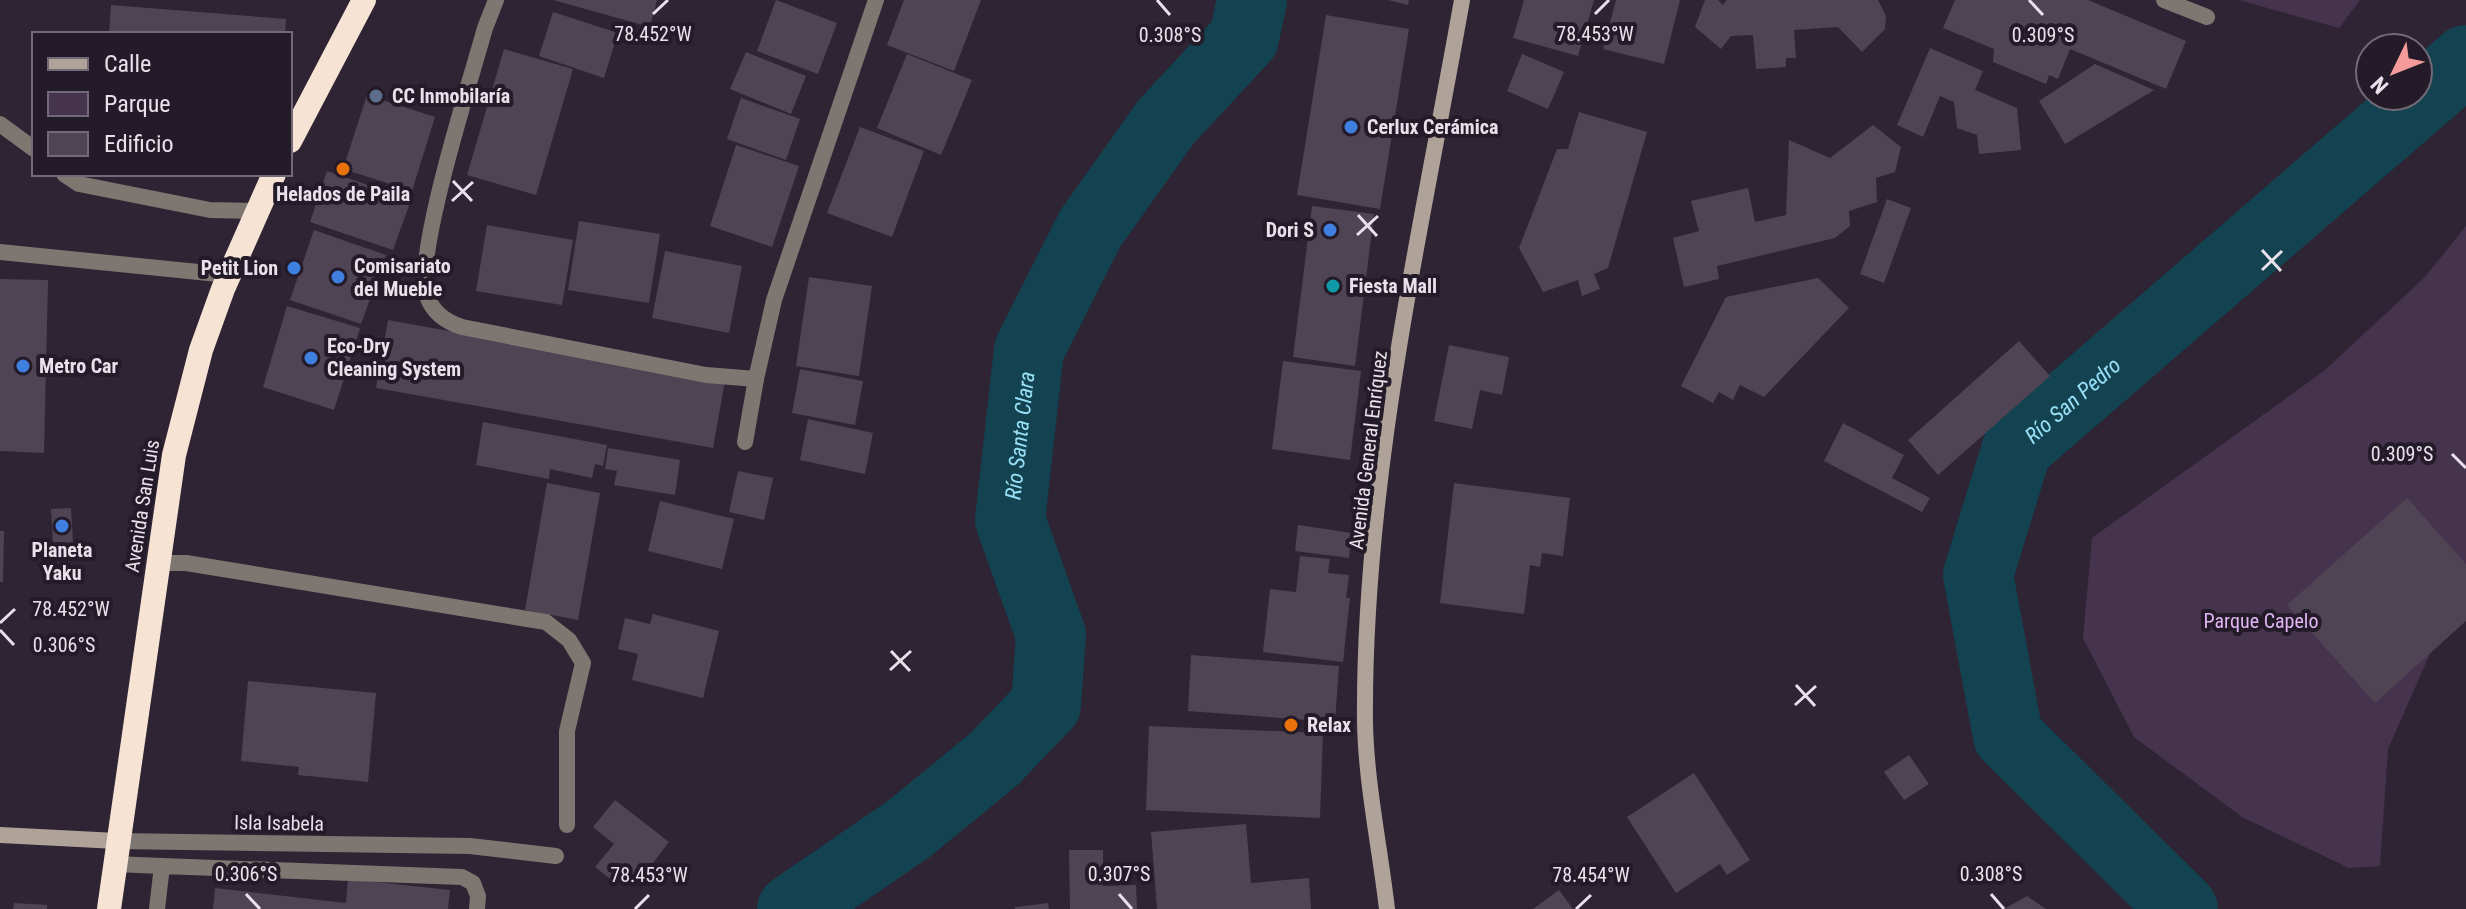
<svg xmlns="http://www.w3.org/2000/svg" width="2466" height="909" font-family="'Roboto Condensed',sans-serif">
<style>
.green{fill:#46344e}
.lines{fill:none;stroke-linecap:round;stroke-linejoin:round}
.river{stroke:#134250;stroke-width:70}
.building{fill:#4f4454}
.lane{stroke:#7e7670;stroke-width:16}
.street{stroke:#7e7670;stroke-width:16}
.secondary{stroke:#afa298;stroke-width:16}
.highway{stroke:#f7e3d4;stroke-width:24}
.ticks{fill:none;stroke:#e8e1eb;stroke-width:3}
.service-dot{fill:#5c6f8a;stroke:#241b29;stroke-width:3}
.shop-dot{fill:#3f7fe0;stroke:#241b29;stroke-width:3}
.food-dot{fill:#e8710a;stroke:#241b29;stroke-width:3}
.culture-dot{fill:#0f9aa8;stroke:#241b29;stroke-width:3}
.labels{text-anchor:middle;dominant-baseline:central;stroke-width:8;stroke-linejoin:round;paint-order:stroke}
.poi-label{font-size:20px;font-weight:bold;fill:#e8e1eb;stroke:#241b29;text-anchor:start}
.street-label{font-size:20px;fill:#e8e1eb;stroke:#241b29}
.park-label{font-size:20px;fill:#e1b5f4;stroke:#241b29}
.water-label{font-size:22px;font-style:italic;fill:#98e0f8;stroke:#241b29}
.ticks-label{font-size:20px;text-anchor:middle;fill:#e8e1eb;stroke:#241b29;stroke-width:8;stroke-linejoin:round;paint-order:stroke}
</style>
<rect width="100%" height="100%" fill="#2e2433"/>
<!-- green -->
<g class="green">
<polygon points="2239,0 2360,0 2339,28"/>
<polygon points="2466,226 2466,572 2388,749 2380,866 2349,868 2242,817 2134,737 2083,638 2092,538 2324,371 2424,278"/>
</g>
<g class="lines">
<!-- river -->
<g class="river">
<path id="s1" d="M792 909 910 828 994 759 1046 705 1051 635 1010 520 1029 350 1090 229 1166 122 1244 38 1252 0"/>
<path id="s2" d="M2183 909 2008 736 1978 575 2017 448 2466 60"/>
</g>
</g>
<!-- building -->
<g class="building">
<polygon points="553,0 657,0 650,27"/>
<polygon points="776,0 837,23 818,74 757,51"/>
<polygon points="904,0 981,0 954,71 887,45"/>
<polygon points="1388,0 1409,0 1408,5"/>
<polygon points="1524,0 1594,0 1578,56 1513,38"/>
<polygon points="1616,0 1680,0 1664,64 1603,49"/>
<polygon points="1705,0 1718,0 1723,5 1727,0 1878,0 1886,16 1885,29 1862,52 1838,27 1794,30 1796,58 1786,58 1786,67 1756,69 1753,35 1731,36 1721,49 1695,27"/>
<polygon points="1955,0 2088,0 2186,41 2166,89 2070,49 2058,79 2049,75 2046,84 1993,62 1994,49 1943,28"/>
<polygon points="111,5 286,19 285,34 109,34"/>
<polygon points="553,12 618,33 604,78 539,56"/>
<polygon points="1326,15 1409,29 1380,209 1297,195"/>
<polygon points="1930,48 1983,71 1975,90 2017,108 2021,150 1979,154 1977,135 1957,128 1954,102 1940,96 1923,137 1897,125"/>
<polygon points="504,49 573,69 536,195 467,175"/>
<polygon points="746,52 806,76 791,114 730,89"/>
<polygon points="907,54 972,80 941,155 877,128"/>
<polygon points="1522,54 1564,72 1548,109 1507,91"/>
<polygon points="2095,64 2154,90 2065,144 2039,101"/>
<polygon points="367,95 435,117 412,191 343,169"/>
<polygon points="741,98 800,119 786,160 727,139"/>
<polygon points="1579,112 1647,132 1608,268 1594,274 1600,289 1582,296 1578,280 1543,292 1519,248 1557,149 1568,149"/>
<polygon points="1873,125 1901,147 1895,172 1876,178 1877,202 1849,211 1850,226 1835,238 1717,266 1719,279 1684,287 1673,238 1699,231 1691,201 1748,188 1755,222 1786,215 1789,140 1830,158"/>
<polygon points="860,127 924,151 892,237 827,213"/>
<polygon points="736,145 799,166 772,247 710,226"/>
<polygon points="327,171 411,200 393,250 310,222"/>
<polygon points="1887,199 1911,208 1884,283 1860,274"/>
<polygon points="1312,206 1374,214 1355,366 1293,357"/>
<polygon points="579,221 660,234 649,303 568,290"/>
<polygon points="487,225 573,240 562,305 476,291"/>
<polygon points="314,230 386,255 361,324 290,300"/>
<polygon points="665,251 742,266 729,333 652,318"/>
<polygon points="809,277 872,286 859,376 796,366"/>
<polygon points="1818,278 1849,308 1764,397 1740,385 1733,400 1719,392 1713,403 1681,386 1726,297"/>
<polygon points="0,279 48,280 44,453 0,451"/>
<polygon points="287,306 360,328 334,410 263,387"/>
<polygon points="388,320 725,381 713,448 376,388"/>
<polygon points="2019,341 2050,376 1938,475 1908,440"/>
<polygon points="1449,345 1509,357 1502,395 1480,390 1472,429 1434,421"/>
<polygon points="1283,361 1361,371 1350,460 1272,449"/>
<polygon points="800,369 863,381 855,425 792,413"/>
<polygon points="808,419 873,433 865,474 800,460"/>
<polygon points="483,422 607,445 603,466 595,464 592,478 550,469 549,479 476,465"/>
<polygon points="1843,423 1904,455 1892,478 1930,498 1922,512 1824,461"/>
<polygon points="608,448 680,460 675,495 614,485 617,471 605,469"/>
<polygon points="738,471 773,478 764,520 729,512"/>
<polygon points="547,483 600,493 578,620 525,610"/>
<polygon points="1454,483 1570,498 1563,556 1542,553 1540,567 1530,565 1524,614 1440,603"/>
<polygon points="2407,498 2466,564 2466,621 2375,703 2287,605"/>
<polygon points="660,501 734,519 722,569 648,551"/>
<polygon points="71,508 73,543 53,543 51,509"/>
<polygon points="1298,525 1352,533 1349,558 1295,551"/>
<polygon points="0,531 4,531 3,582 0,582"/>
<polygon points="1300,556 1330,559 1328,573 1349,575 1346,598 1350,598 1343,662 1263,652 1270,589 1296,592"/>
<polygon points="653,614 719,631 703,698 632,680 638,654 618,649 625,618 650,624"/>
<polygon points="1191,655 1339,666 1335,722 1188,711"/>
<polygon points="248,681 376,693 368,782 298,775 299,767 241,761"/>
<polygon points="1149,726 1323,733 1320,818 1146,810"/>
<polygon points="1909,755 1929,784 1904,800 1884,772"/>
<polygon points="1694,773 1750,860 1727,875 1720,864 1676,893 1627,817"/>
<polygon points="615,800 669,842 640,880 626,869 615,883 595,867 614,844 593,827"/>
<polygon points="1246,824 1251,883 1309,878 1311,909 1157,909 1151,832"/>
<polygon points="1069,850 1103,850 1103,886 1136,885 1137,909 1070,909"/>
<polygon points="348,879 450,890 448,909 213,909 215,888 346,903"/>
<polygon points="1559,890 1573,909 1533,909"/>
<polygon points="2027,896 2046,909 2004,909"/>
<polygon points="14,903 47,905 47,909 13,909"/>
<polygon points="1048,903 1049,909 1015,909 1015,907"/>
</g>
<g class="lines">
<!-- lane -->
<g class="lane">
<polyline points="0,124 34,149"/>
<polyline points="64,174 79,184 210,210 256,211"/>
<polyline points="0,252 228,275"/>
<polyline points="157,563 186,563 546,622 569,640 583,663 567,731 567,825"/>
<polyline points="117,841 470,846 556,856"/>
<polyline points="114,864 162,866"/>
<polyline points="157,909 162,866 462,877 473,883 478,896 477,909"/>
</g>
<!-- street -->
<g class="street">
<path d="M496 0 485 28C472 76 413 258 427 296 433 313 446 322 462 327L706 375 756 379 774 300 876 0"/>
<polyline points="2164,0 2207,17"/>
<polyline points="745,442 756,379"/>
</g>
<!-- secondary -->
<g class="secondary">
<polyline points="0,835 117,841"/>
<path d="M1387 909C1380 848 1366 783 1365 722 1363 479 1420 238 1462 0"/>
</g>
<!-- highway -->
<g class="highway">
<polyline points="290,141 364,0"/>
<polyline points="109,909 174,455 201,350 223,289 274,174"/>
</g>
</g>
<!-- ticks -->
<path class="ticks" d="M1157 0 1170 15M2029 0 2043 15M653 14 668 0M1595 14 1609 0M453 181 472 201M452 201 473 182M1358 215 1377 236M1357 235 1378 216M2262 250 2281 271M2262 270 2282 251M2452 454 2466 468M0 623 15 609M0 630 14 645M891 651 910 671M890 670 911 651M1796 685 1815 706M1795 705 1816 686M246 894 260 909M1119 894 1132 909M1991 894 2004 909M635 909 649 895M1576 909 1591 895"/>
<!-- markers -->
<circle class="service-dot" cx="376" cy="96" r="8"/>
<g class="shop-dot">
<circle cx="1351" cy="127" r="8"/>
<circle cx="1330" cy="230" r="8"/>
<circle cx="294" cy="268" r="8"/>
<circle cx="338" cy="277" r="8"/>
<circle cx="311" cy="358" r="8"/>
<circle cx="23" cy="366" r="8"/>
<circle cx="62" cy="526" r="8"/>
</g>
<g class="food-dot">
<circle cx="343" cy="169" r="8"/>
<circle cx="1291" cy="725" r="8"/>
</g>
<circle class="culture-dot" cx="1333" cy="286" r="8"/>
<g class="labels">
<!-- poi labels -->
<g class="poi-label">
<text x="392" y="96">CC Inmobilaría</text>
<text x="1367" y="127">Cerlux Cerámica</text>
<text x="343" y="194" text-anchor="middle">Helados de Paila</text>
<text x="1314" y="230" text-anchor="end">Dori S</text>
<text x="354" y="266">Comisariato<tspan x="354" dy="23">del Mueble</tspan></text>
<text x="278" y="268" text-anchor="end">Petit Lion</text>
<text x="1349" y="286">Fiesta Mall</text>
<text x="327" y="346">Eco-Dry<tspan x="327" dy="23">Cleaning System</tspan></text>
<text x="39" y="366">Metro Car</text>
<text x="62" y="550" text-anchor="middle">Planeta<tspan x="62" dy="23">Yaku</tspan></text>
<text x="1307" y="725">Relax</text>
</g>
<!-- street labels -->
<g class="street-label">
<text transform="translate(1368 450) rotate(-83)">Avenida General Enríquez</text>
<text transform="translate(142 506) rotate(-81)">Avenida San Luis</text>
<text transform="translate(279 823) rotate(1)">Isla Isabela</text>
</g>
<!-- park labels -->
<g class="park-label">
<text x="2261" y="621">Parque Capelo</text>
</g>
<!-- water labels -->
<g class="water-label">
<text stroke="none"><textPath href="#s2" startOffset="616">Río San Pedro</textPath></text>
<text stroke="none"><textPath href="#s1" startOffset="604">Río Santa Clara</textPath></text>
</g>
</g>
<g class="ticks-label">
<text x="653" y="41">78.452°W</text>
<text x="1595" y="41">78.453°W</text>
<text x="1170" y="42">0.308°S</text>
<text x="2043" y="42">0.309°S</text>
<text x="2402" y="461">0.309°S</text>
<text x="71" y="616">78.452°W</text>
<text x="64" y="652">0.306°S</text>
<text x="246" y="881">0.306°S</text>
<text x="1119" y="881">0.307°S</text>
<text x="1991" y="881">0.308°S</text>
<text x="649" y="882">78.453°W</text>
<text x="1591" y="882">78.454°W</text>
</g>
<!-- legend -->
<rect x="32" y="32" width="260" height="144" fill="#241b29" stroke="#726a77" stroke-width="2"/>
<rect x="48" y="58" width="40" height="12" fill="#afa298" stroke="#726a77" stroke-width="2"/>
<text x="104" y="72" font-size="24" fill="#e8e1eb">Calle</text>
<rect x="48" y="92" width="40" height="24" fill="#46344e" stroke="#726a77" stroke-width="2"/>
<text x="104" y="112" font-size="24" fill="#e8e1eb">Parque</text>
<rect x="48" y="132" width="40" height="24" fill="#4f4454" stroke="#726a77" stroke-width="2"/>
<text x="104" y="152" font-size="24" fill="#e8e1eb">Edificio</text>
<!-- north arrow -->
<g transform="translate(2394 72) rotate(227)"><circle r="38" fill="#241b29" stroke="#726a77" stroke-width="2"/>
<path d="M0-6L14 30L0 20L-14 30Z" fill="#f59b9b"/>
<text y="-12" font-size="22" font-weight="bold" text-anchor="middle" fill="#e8e1eb">N</text>
</g>
</svg>
